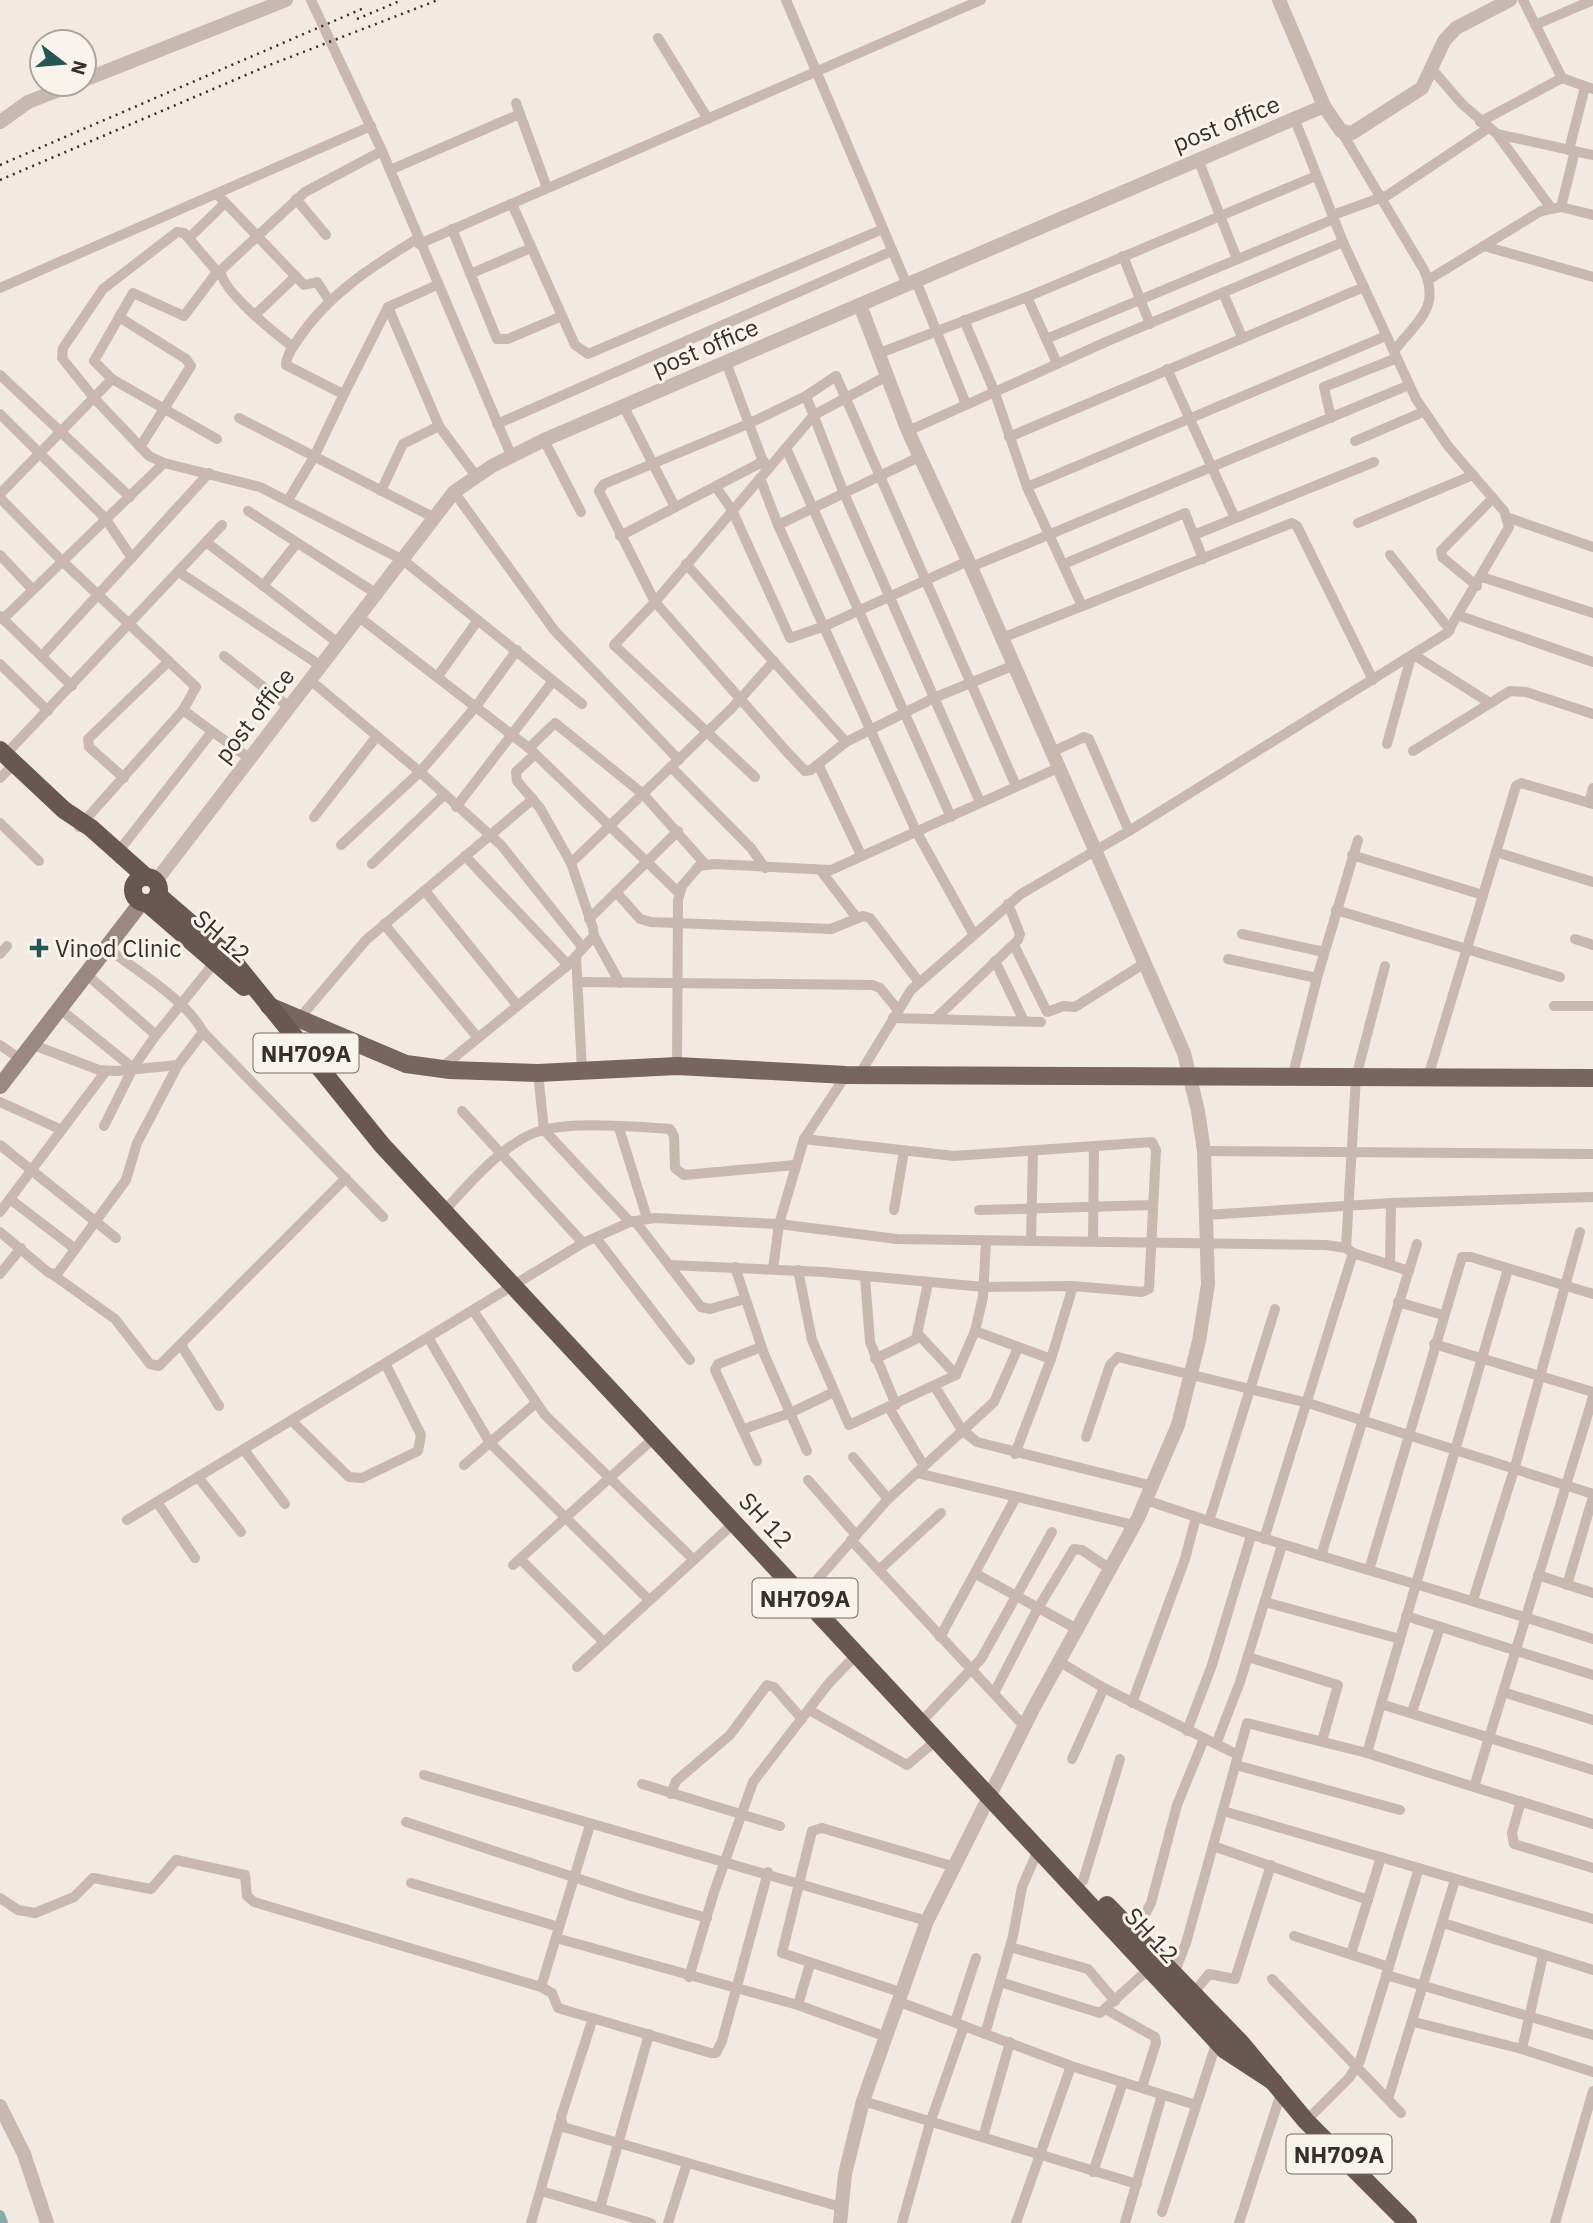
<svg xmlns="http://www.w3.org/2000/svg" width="1593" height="2223" font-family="'IBM Plex Sans',sans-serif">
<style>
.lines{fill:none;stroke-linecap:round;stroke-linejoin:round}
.canal{stroke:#84aba9;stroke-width:10}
.minor{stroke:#c8b8af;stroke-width:10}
.tertiary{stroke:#c8b8af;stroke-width:14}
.secondary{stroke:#9b8880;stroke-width:16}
.primary{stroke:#78655f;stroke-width:18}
.trunk{stroke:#685752;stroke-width:18}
.rail{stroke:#382f2c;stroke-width:2.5;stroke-dasharray:2 5;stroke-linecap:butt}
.poi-dot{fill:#265554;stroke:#f9f3ee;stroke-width:2.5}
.labels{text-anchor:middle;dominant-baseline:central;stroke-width:6;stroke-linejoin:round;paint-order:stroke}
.shield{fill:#f9f3ee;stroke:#726a66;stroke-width:2}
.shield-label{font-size:23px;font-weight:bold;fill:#382f2c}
.street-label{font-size:24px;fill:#382f2c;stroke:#f9f3ee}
.poi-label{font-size:24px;fill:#382f2c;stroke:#f9f3ee;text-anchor:start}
</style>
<rect width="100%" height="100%" fill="#f1e9e2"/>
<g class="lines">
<!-- canal -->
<polyline class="canal" points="0,2215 3,2223"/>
<!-- minor -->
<g class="minor">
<polyline points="311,0 382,151 511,455"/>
<polyline points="786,0 907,285"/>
<polyline points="1523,0 1562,78 1593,89"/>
<polyline points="1535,25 1593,0"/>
<polyline points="658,38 708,119"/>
<polyline points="1431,68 1462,104 1497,134 1593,155"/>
<polyline points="516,103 547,188"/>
<polyline points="1480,122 1562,78"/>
<path d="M1341 131 1424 270C1441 308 1417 321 1394 351"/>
<polyline points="1497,134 1551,208"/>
<polyline points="1569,150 1585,87"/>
<polyline points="1198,159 1237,259"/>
<polyline points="390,170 520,114"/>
<polyline points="217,194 304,285 317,282 329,300"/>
<polyline points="296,199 326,235"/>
<polyline points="512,204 575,345 588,354 883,229"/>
<polyline points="1561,207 1575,151"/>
<polyline points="1333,215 1388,195 1487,129"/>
<polyline points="452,229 497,339 508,339 562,316"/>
<polyline points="189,238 225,203"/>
<path d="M417 239C371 267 327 295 297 341 292 349 286 356 286 365L339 392H345L388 307 437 285"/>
<polyline points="419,244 981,0"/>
<polyline points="1484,246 1593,277"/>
<polyline points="1123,256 1150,324"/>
<polyline points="470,274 531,248"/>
<polyline points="220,275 184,233 177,232 103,289 63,348 62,358 94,398 149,456 164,463 260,487 403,560 582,704"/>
<polyline points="1428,280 1541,211 1561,207 1593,215"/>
<polyline points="916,281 966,404"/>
<polyline points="0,288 371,126"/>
<polyline points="1223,293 1242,337"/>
<polyline points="1027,297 1057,363"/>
<polyline points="388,307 439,426 476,476"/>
<polyline points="255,315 296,276"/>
<polyline points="119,317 186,359 191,366 140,447"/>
<polyline points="964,320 995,393 1027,487 1082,606"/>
<polyline points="1046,339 1334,219"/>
<path d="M293 347C277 335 219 289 221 270L305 192 382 151"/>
<polyline points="877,354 1027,297 1316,176"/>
<polyline points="726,362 765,467"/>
<polyline points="1167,369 1235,518"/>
<polyline points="0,375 130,497"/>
<polyline points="806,396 843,491 980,802"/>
<polyline points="624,407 675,507"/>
<polyline points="0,414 105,518 132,558"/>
<polyline points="239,418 433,517"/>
<polyline points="1331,418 1324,387 1397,358"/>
<polyline points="497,424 892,251"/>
<polyline points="908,431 1108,341 1343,242"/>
<polyline points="1009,437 1364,287"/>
<polyline points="217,439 112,379 94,361 133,293 184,316 217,272"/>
<polyline points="544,440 581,512"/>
<polyline points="1355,441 1423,412"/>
<polyline points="786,448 951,817"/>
<polyline points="760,478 778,525 916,831 974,935"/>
<polyline points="716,487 732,510 790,638 825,626 968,561"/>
<polyline points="1027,487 1386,336"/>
<polyline points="381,491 403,444 439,426"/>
<polyline points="454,492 554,630 679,760"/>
<polyline points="0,494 112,379"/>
<polyline points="0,498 61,560 196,687 183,710 79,827"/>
<polyline points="288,500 314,457 345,392"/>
<polyline points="248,511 377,594"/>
<polyline points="1509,518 1593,547"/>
<polyline points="1358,523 1473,475"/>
<polyline points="778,525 919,457"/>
<polyline points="1194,535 1374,462"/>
<polyline points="620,536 764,461"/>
<polyline points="206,542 338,643"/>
<polyline points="0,555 32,589"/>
<polyline points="1390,555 1450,630"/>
<polyline points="686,564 846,742 811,770 805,771 787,752 655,602 599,491 604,484 748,424 806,396 836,376 1016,786"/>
<polyline points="1064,564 1185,513 1203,559"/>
<polyline points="971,567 1409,385"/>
<polyline points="179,572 321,666"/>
<polyline points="1482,577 1593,613"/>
<polyline points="263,586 297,543"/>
<polyline points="1477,586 1442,557 1441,551 1493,498"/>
<polyline points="0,616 72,686"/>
<polyline points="1460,616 1593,662"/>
<polyline points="359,617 529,748 679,893"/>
<polyline points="3,619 164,463"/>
<polyline points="1002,638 1292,523 1297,526 1373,680"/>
<polyline points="1414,655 1490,703"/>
<polyline points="42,656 209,473"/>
<polyline points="224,656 289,707"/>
<polyline points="0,664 48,711"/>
<polyline points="438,676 478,620"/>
<polyline points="310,680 420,772 501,845 583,948 568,965 441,1068"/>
<polyline points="183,710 250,759"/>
<polyline points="846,742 936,697 1012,666"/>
<polyline points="1387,744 1411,657"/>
<polyline points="529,748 555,723 643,794 705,864"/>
<polyline points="1413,751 1510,691 1526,692 1593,714"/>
<polyline points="1052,752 1084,737 1089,739 1129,831"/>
<polyline points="535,754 516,772 517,781 540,808 571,863 593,928 594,936 583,948"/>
<polyline points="5,755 222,525"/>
<polyline points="818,764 861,855"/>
<polyline points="671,767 751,848 765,868"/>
<polyline points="755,777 614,645 655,602 814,415 885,377"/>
<polyline points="0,778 14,764"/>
<polyline points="124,778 89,747 88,739 169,661"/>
<polyline points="1589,803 1593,788"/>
<polyline points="456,807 553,681"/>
<polyline points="314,817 377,736"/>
<polyline points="0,823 39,861"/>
<polyline points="341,845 420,772 477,705 517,650"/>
<polyline points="118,852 211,733"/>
<polyline points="1496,852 1593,882"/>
<polyline points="1352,855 1483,895"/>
<polyline points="465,856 568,965"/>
<polyline points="571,863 732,708 774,661"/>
<polyline points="372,864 443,796"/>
<polyline points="821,871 857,918"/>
<polyline points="425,891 517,1005"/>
<polyline points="616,892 640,919 651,922 831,929 863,916 870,918 919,982"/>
<polyline points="1336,910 1560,977"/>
<polyline points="589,919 678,831"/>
<polyline points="384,924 478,1038"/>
<polyline points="1242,934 1324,952"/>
<polyline points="594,936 620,983"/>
<polyline points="1575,939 1593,945"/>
<polyline points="1014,945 1047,1012 1064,1006 1075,1007 1145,963"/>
<polyline points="0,954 7,946"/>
<polyline points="576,956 582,1070"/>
<polyline points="1228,959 1317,978"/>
<polyline points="995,961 1024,1021"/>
<polyline points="86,974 156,1035"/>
<polyline points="578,982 873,985 880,988 898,1010"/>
<polyline points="1554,1006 1593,1006"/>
<polyline points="60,1009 133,1068"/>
<polyline points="893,1018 1041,1022"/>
<polyline points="935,1019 1018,940 1020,934 1008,904"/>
<polyline points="298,1020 366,940 533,799"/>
<polyline points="203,1032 383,1217"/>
<path d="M31 1044 99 1070 117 1071 178 1065 203 1032C187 1000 135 970 106 947"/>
<polyline points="0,1045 13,1054"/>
<polyline points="677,1066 678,900 682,886 699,866 714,864 831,870 1058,768"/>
<polyline points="538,1073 544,1130 630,1222"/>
<polyline points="1293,1074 1317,978 1358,840"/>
<polyline points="859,1075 911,990 1021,894 1129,831 1447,633 1509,527 1504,511 1448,446 1416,399 1343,242 1295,120"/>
<polyline points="1428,1077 1516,786 1521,783 1593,804"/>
<polyline points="0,1102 62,1130"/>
<polyline points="462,1111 583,1243"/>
<polyline points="104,1126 133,1068 156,1035 215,962"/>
<polyline points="619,1128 647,1218"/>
<polyline points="0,1145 116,1238"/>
<polyline points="1204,1151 1593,1154"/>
<polyline points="10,1199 74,1248"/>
<polyline points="894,1210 904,1151"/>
<polyline points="979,1210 1153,1205"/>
<path d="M444 1211C469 1184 500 1147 534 1133 565 1120 636 1127 670 1129L674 1136 675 1168 684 1175 795 1165"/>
<polyline points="0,1212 106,1071"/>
<polyline points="1206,1215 1391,1203 1593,1197"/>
<polyline points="635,1221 701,1307 710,1309 745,1299"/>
<polyline points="0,1232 49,1273 57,1274 126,1180 137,1143 178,1065"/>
<polyline points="596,1238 690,1360"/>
<polyline points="986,1241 983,1297 975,1331 1051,1359"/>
<polyline points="1031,1241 1033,1151"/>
<polyline points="1093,1241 1094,1147"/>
<polyline points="1346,1248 1356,1077 1385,966"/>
<polyline points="669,1265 823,1272 984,1287 1073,1286 1142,1292 1149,1289 1156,1150 1152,1142 954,1156 804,1139"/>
<polyline points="1390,1265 1391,1203"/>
<polyline points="735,1267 764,1354 807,1451"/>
<polyline points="773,1269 779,1224 804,1139 846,1075"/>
<polyline points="798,1270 812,1340 849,1425 956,1375 975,1331"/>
<polyline points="0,1274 21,1248"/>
<polyline points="52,1274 115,1319 150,1364 159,1366 346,1178"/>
<polyline points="865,1277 870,1342 896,1405"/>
<polyline points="1398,1302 1443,1315"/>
<polyline points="474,1312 545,1415 693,1559"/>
<polyline points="919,1335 956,1375"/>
<polyline points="429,1339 490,1443 649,1600"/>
<polyline points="1434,1344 1593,1392"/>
<polyline points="181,1345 219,1406"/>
<polyline points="875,1359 916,1339 928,1283"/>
<polyline points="935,1387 962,1430 977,1442 1153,1486"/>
<polyline points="1593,1397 1474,1787 1593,1824"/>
<polyline points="889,1408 924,1466"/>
<polyline points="292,1421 349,1477 362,1478 418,1451 421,1435 386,1365"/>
<polyline points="744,1429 790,1413 834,1392"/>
<polyline points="1086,1437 1110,1365 1118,1357 1308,1403 1593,1494"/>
<polyline points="244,1450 285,1504"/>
<polyline points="1015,1454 1051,1359 1073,1286"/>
<polyline points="853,1457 888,1499"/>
<polyline points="757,1461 715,1370 718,1364 761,1347"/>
<polyline points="464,1465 536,1403"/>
<polyline points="917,1473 1134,1525"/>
<polyline points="198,1477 241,1532"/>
<polyline points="808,1480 856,1535"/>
<path d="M1146 1500C1293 1551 1445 1590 1593 1639"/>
<polyline points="157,1502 195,1558"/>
<polyline points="127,1520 583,1243 630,1222 654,1218 779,1224 897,1239 1326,1245 1346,1248 1353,1253"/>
<polyline points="1209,1521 1275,1309"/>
<polyline points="1264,1539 1353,1253 1409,1271"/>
<polyline points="851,1540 1024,1726"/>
<polyline points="1321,1556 1417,1244"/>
<polyline points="520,1559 604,1642"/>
<polyline points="513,1565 655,1437"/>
<polyline points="879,1570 941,1513"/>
<polyline points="1369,1570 1462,1257 1471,1257 1593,1294"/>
<polyline points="976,1574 1077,1629"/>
<polyline points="1538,1575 1593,1593"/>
<polyline points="1567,1585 1593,1497"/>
<polyline points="803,1596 888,1499 994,1402 1018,1348"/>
<polyline points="1473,1600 1514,1470 1580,1232"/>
<polyline points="1265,1602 1400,1639"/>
<polyline points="1406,1616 1593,1675"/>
<polyline points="940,1637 1015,1499"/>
<polyline points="1248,1657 1338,1685 1322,1741"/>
<polyline points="1058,1661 1104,1688 1238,1755"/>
<polyline points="577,1667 735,1522"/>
<polyline points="1503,1692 1593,1720"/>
<polyline points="994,1693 1038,1608 1074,1549 1082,1550 1110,1569"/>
<polyline points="1132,1703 1185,1559 1196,1517"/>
<polyline points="1381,1704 1508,1269"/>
<polyline points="809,1710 907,1765 938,1739"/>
<polyline points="1412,1712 1440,1627"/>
<polyline points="921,1722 981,1659 1052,1532"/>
<polyline points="1187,1731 1212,1665 1251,1536"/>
<polyline points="1216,1744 1240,1682 1282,1545"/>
<polyline points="1367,1753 1381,1704 1593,1770"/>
<polyline points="1072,1759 1104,1688"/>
<polyline points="1236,1765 1400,1810"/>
<polyline points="424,1775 927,1921"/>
<polyline points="642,1784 780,1826"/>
<polyline points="671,1794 676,1781 730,1735 767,1685 774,1687 802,1719"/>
<polyline points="1521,1801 1512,1833 1514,1844 1593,1868"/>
<polyline points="1223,1811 1593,1919"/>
<polyline points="406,1822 634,1897 707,1918"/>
<polyline points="1213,1846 1368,1900"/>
<polyline points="1083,1881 1120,1759"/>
<polyline points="411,1883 559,1927"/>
<polyline points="0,1898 18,1910 35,1913 74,1897 93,1878 151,1889 176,1860 240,1874 245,1875 247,1896 254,1902 541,1987 552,1993 558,2008 711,2053 716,2053 722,2041 768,1872"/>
<polyline points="1443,1923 1593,1970"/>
<polyline points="1135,1934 1151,1903 1177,1805 1204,1739"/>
<polyline points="1294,1936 1389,1967"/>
<polyline points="556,1938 798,2005 884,2036"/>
<polyline points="1010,1947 1088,1969 1115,2001"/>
<polyline points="1351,1954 1381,1857"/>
<polyline points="1174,1974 1186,1943 1247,1723 1367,1753 1474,1787"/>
<polyline points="1386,1975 1593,2035"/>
<polyline points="689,1977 714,1892 753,1782 829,1683 857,1654"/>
<polyline points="1272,1979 1401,2113"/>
<polyline points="1000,1982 1100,2013 1150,1968"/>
<polyline points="541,1987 590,1825"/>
<polyline points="900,1992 782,1953 812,1831 822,1828 952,1866"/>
<polyline points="1192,1995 1209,1974 1235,1979 1271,1865"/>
<polyline points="897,2001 1071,2066 1196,2105"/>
<polyline points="798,2005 810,1964"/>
<polyline points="1107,2010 1155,2037 1156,2043 1142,2087"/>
<polyline points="593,2018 561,2117 563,2127 841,2207"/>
<polyline points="955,2022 976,1958"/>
<polyline points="1414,2022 1522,2049 1593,2072"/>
<polyline points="985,2034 1013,1936 1022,1887 1039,1848"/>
<polyline points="1522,2049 1543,1956"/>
<polyline points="1388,2099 1455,1880"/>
<polyline points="863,2101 1137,2184"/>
<polyline points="1306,2121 1349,2078 1360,2061 1419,1868"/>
<polyline points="983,2137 1010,2042"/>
<polyline points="1093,2172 1123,2082"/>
<polyline points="541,2191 651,2223"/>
<polyline points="600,2208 649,2034"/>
<polyline points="1162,2212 1217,2041"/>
<polyline points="531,2223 560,2122"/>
<polyline points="668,2223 687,2163"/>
<polyline points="902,2223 930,2123 964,2026"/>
<polyline points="1016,2223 1071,2066"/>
<polyline points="1125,2223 1162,2095"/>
<polyline points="1239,2223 1281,2093"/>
<polyline points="1555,2223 1593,2091"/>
</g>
<!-- tertiary -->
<g class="tertiary">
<polyline points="84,80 286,0"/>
<polyline points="1324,106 1341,131 1352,133 1422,88 1444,41 1456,28 1510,0"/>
<polyline points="0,122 28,102 74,84"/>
<polyline points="156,881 454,492 492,466 544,440 1324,106 1279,0"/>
<polyline points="0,2106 24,2154 47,2223"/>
<polyline points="840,2223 845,2174 863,2101 927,1921 1033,1709 1138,1518 1178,1425 1199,1341 1208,1284 1204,1151 1198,1111 1184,1053 971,567 908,431 860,305"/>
</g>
<!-- secondary -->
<polyline class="secondary" points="0,1086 141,903"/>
<!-- primary -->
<polyline class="primary" points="269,1006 406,1064 450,1070 538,1073 677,1066 846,1075 1593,1078"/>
<!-- trunk -->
<g class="trunk">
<polyline points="0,750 64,810 91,828 146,877"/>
<circle cx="146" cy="890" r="13"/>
<polyline points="158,895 231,958 382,1145 1225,2050 1274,2082"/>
<polyline points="148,904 244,987"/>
<polyline points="1107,1905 1241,2043 1306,2121 1408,2223"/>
</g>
<!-- rail -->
<g class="rail">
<polyline points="357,19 402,0"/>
<polyline points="0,165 364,8"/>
<polyline points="0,180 267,66 438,0"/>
</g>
</g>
<!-- markers -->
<path class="poi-dot" d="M35.5 937.5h7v7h7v7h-7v7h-7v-7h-7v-7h7z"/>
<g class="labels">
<!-- shield labels -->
<g class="shield">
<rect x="253.5" y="1033.5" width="105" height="39" rx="5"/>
<rect x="752.5" y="1578.5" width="105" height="39" rx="5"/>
<rect x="1286.5" y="2134.5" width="105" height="39" rx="5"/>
</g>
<g class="shield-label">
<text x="306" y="1053">NH709A</text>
<text x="805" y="1598">NH709A</text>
<text x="1339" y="2154">NH709A</text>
</g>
<!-- street labels -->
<g class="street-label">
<text transform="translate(1226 123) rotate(-22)">post office</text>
<text transform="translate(705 347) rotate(-23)">post office</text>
<text transform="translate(254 715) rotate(-52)">post office</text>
<text transform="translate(222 936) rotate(41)">SH 12</text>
<text transform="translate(766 1520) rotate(47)">SH 12</text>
<text transform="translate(1152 1935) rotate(47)">SH 12</text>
</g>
<!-- poi labels -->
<g class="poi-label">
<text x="55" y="948">Vinod Clinic</text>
</g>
</g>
<!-- north arrow -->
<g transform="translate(63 63) rotate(106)"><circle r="33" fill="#f9f3ee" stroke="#aca5a0" stroke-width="2"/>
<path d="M0-5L12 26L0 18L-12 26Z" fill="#265554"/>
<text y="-10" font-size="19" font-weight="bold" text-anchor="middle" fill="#382f2c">N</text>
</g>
</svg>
